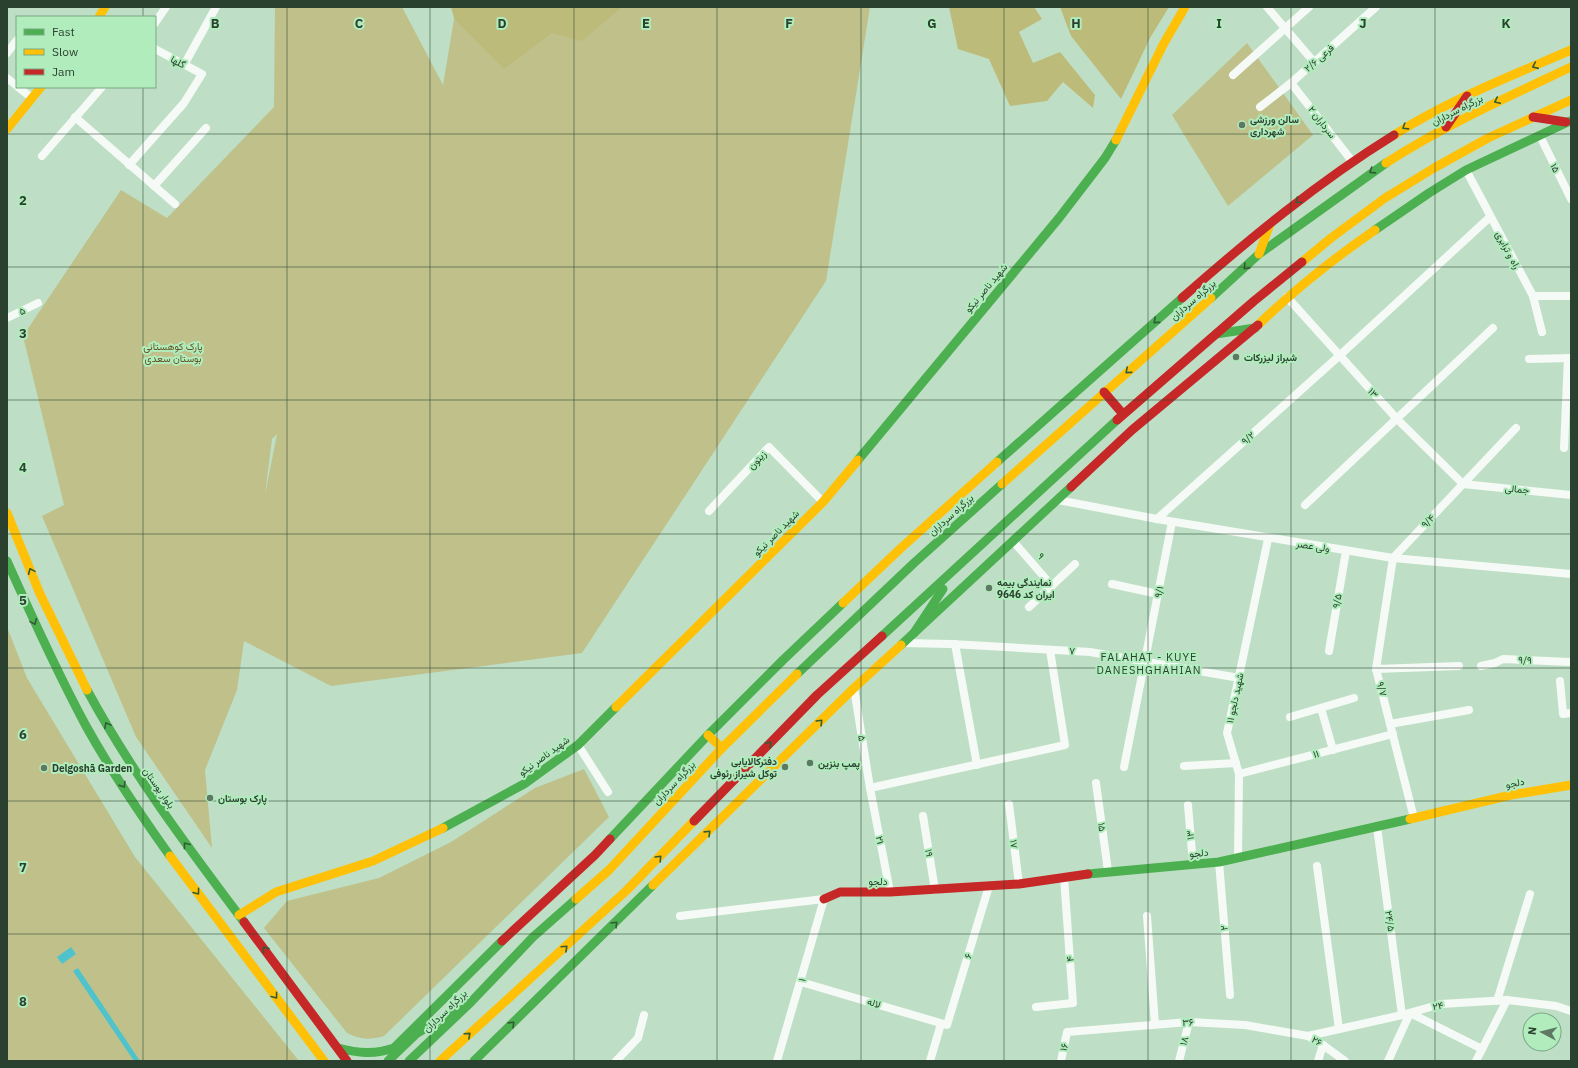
<svg xmlns="http://www.w3.org/2000/svg" width="1578" height="1068" font-family="'IBM Plex Sans',Vazirmatn,sans-serif">
<style>
.green{fill:#bfc08a;fill-rule:evenodd}
.forest{fill:#bdbb7a}
.water{fill:#4fc3cb}
.lines{fill:none;stroke-linecap:round;stroke-linejoin:round}
.street{stroke:#f5faf6;stroke-width:8}
.fast{stroke:#4caf50;stroke-width:9}
.slow{stroke:#ffc107;stroke-width:9}
.jam{stroke:#c62828;stroke-width:9}
.oneway{stroke:#325c37}
.grid{fill:none;stroke:#2a412f;stroke-width:1;stroke-opacity:0.55}
.poi-dot{fill:#5e7864;stroke:#b1ecbd;stroke-width:1.5}
.labels{text-anchor:middle;dominant-baseline:central;stroke-width:4;stroke-linejoin:round;paint-order:stroke}
.street-label{font-size:10px;fill:#2a412f;stroke:#b1ecbd}
.poi-label{font-size:10px;font-weight:bold;fill:#2a412f;stroke:#b1ecbd;text-anchor:start}
.park-label{font-size:10px;fill:#655523;stroke:#b1ecbd}
.neighbourhood-label{font-size:11px;letter-spacing:1px;fill:#2a412f;stroke:#b1ecbd}
.grid-label{font-size:13px;text-anchor:middle;font-weight:bold;fill:#2a412f;stroke:#b1ecbd;stroke-width:4;stroke-linejoin:round;paint-order:stroke}
</style>
<rect width="100%" height="100%" fill="#bedfc5"/>
<!-- green -->
<g class="green">
<path d="M275 7H402L443 85 456 7H870L826 281 582 653 331 686 244 641 237 690 205 770 212 848 136 737 42 516 64 505 23 336 121 190 167 218 274 107ZM277 434 265 495 272 439Z"/>
<polygon points="1247,43 1313,135 1228,206 1172,115"/>
<polygon points="7,627 27,678 135,857 299,1061 7,1061"/>
<path d="M584 769 609 817 384 1036C370 1040 360 1040 347 1033L264 928 287 901 379 878 451 842 535 788Z"/>
</g>
<!-- forest -->
<g class="forest">
<polygon points="451,7 622,7 582,41 552,33 504,69 454,18"/>
<polygon points="949,7 1034,7 1042,19 1019,32 1033,63 1060,52 1095,95 1093,108 1063,82 1047,101 1010,106 989,59 958,49"/>
<polygon points="1060,7 1169,7 1150,38 1121,99 1071,36"/>
</g>
<!-- water -->
<g class="water">
<polygon points="71,947 76,954 62,964 57,957"/>
<polygon points="78,968 140,1061 134,1061 73,971"/>
</g>
<g class="lines">
<!-- street -->
<g class="street">
<polyline points="1267,7 1314,62"/>
<polyline points="155,23 166,7"/>
<polyline points="7,53 17,40"/>
<polyline points="184,65 216,7"/>
<polyline points="1233,75 1309,7"/>
<polyline points="7,78 17,86"/>
<polyline points="1291,83 1352,161"/>
<polyline points="18,87 32,98"/>
<polyline points="1260,107 1291,83 1376,7"/>
<polyline points="75,117 175,204"/>
<polyline points="1540,136 1571,199"/>
<polyline points="42,156 102,87"/>
<polyline points="129,165 184,103 202,74 155,49"/>
<polyline points="1466,170 1533,296 1542,332"/>
<polyline points="154,186 206,128"/>
<polyline points="1533,296 1571,296"/>
<polyline points="1287,297 1397,419 1463,484"/>
<polyline points="7,318 38,303"/>
<polyline points="1529,359 1571,358"/>
<polyline points="1564,448 1568,358"/>
<polyline points="1463,484 1571,495"/>
<polyline points="1058,500 1157,519 1393,558 1571,574"/>
<polyline points="1305,505 1493,328"/>
<polyline points="709,511 769,447 823,502"/>
<polyline points="1157,519 1339,356 1490,217"/>
<polyline points="1013,541 1052,586"/>
<polyline points="1112,584 1158,594"/>
<polyline points="1029,607 1075,564"/>
<polyline points="903,643 951,644 1090,652 1239,678"/>
<polyline points="955,644 977,765"/>
<polyline points="1329,651 1346,551"/>
<polyline points="1481,666 1495,663 1503,659 1571,662"/>
<polyline points="1376,669 1459,666"/>
<polyline points="1560,681 1563,714 1571,713"/>
<polyline points="854,688 870,788 890,892"/>
<polyline points="1321,708 1333,750"/>
<polyline points="1290,717 1354,698"/>
<polyline points="1390,724 1469,710"/>
<polyline points="578,745 608,792"/>
<polyline points="1184,766 1236,763"/>
<polyline points="1124,767 1172,522"/>
<polyline points="1239,774 1393,734"/>
<polyline points="1096,783 1108,871"/>
<polyline points="870,788 1065,745 1050,650"/>
<polyline points="1009,804 1019,884"/>
<polyline points="1188,805 1193,864"/>
<polyline points="923,816 935,890"/>
<polyline points="1414,818 1376,669 1393,558 1516,428"/>
<polyline points="1377,827 1402,1015"/>
<polyline points="1238,858 1239,774 1227,733 1268,539"/>
<polyline points="1219,862 1230,995"/>
<polyline points="1317,866 1339,1029"/>
<polyline points="680,916 824,899 777,1061"/>
<polyline points="1147,916 1155,1024"/>
<polyline points="801,982 947,1025 989,886"/>
<polyline points="1497,1001 1530,894"/>
<polyline points="1036,1007 1073,1003 1064,877"/>
<polyline points="1308,1036 1402,1015 1441,1004 1507,1000 1556,1006 1571,1011"/>
<polyline points="616,1061 638,1038 644,1015"/>
<polyline points="930,1061 941,1024"/>
<polyline points="1061,1061 1067,1032 1189,1022 1245,1025 1308,1036 1323,1045 1345,1061"/>
<polyline points="1179,1061 1189,1022"/>
<polyline points="1318,1061 1323,1045"/>
<polyline points="1388,1061 1410,1013 1482,1049"/>
<polyline points="1476,1061 1507,1000"/>
</g>
<!-- fast -->
<g class="fast">
<polyline points="1375,230 1429,193 1466,170 1570,121"/>
<polyline points="1211,298 1259,254 1386,163"/>
<polyline points="1216,334 1255,328"/>
<polyline points="858,460 1059,218 1105,158 1116,140"/>
<polyline points="997,462 1182,298"/>
<path d="M7 561C32 617 57 672 86 726 111 771 140 814 170 856"/>
<polyline points="914,633 943,589"/>
<polyline points="882,636 1117,420"/>
<polyline points="901,645 1071,487"/>
<polyline points="797,674 914,563 1002,484"/>
<path d="M87 690C132 773 187 846 244 922"/>
<polyline points="443,828 524,784 578,745 616,707"/>
<polyline points="610,839 708,735 783,660 843,603"/>
<polyline points="1088,874 1219,862 1410,819"/>
<path d="M338 1048C358 1053 374 1055 394 1048L502 941"/>
<polyline points="388,1061 416,1034 458,1009"/>
<polyline points="409,1061 471,1002 533,937 576,899"/>
<polyline points="474,1061 653,885"/>
</g>
<!-- slow -->
<g class="slow">
<polyline points="99,17 105,7"/>
<polyline points="7,129 41,87"/>
<path d="M1394 135C1449 100 1511 76 1571 50"/>
<polyline points="1116,140 1164,43 1185,7"/>
<path d="M1386 163C1445 125 1508 97 1571 67"/>
<polyline points="1259,254 1270,224"/>
<polyline points="1302,262 1331,238 1385,198 1434,168 1488,138 1571,100"/>
<path d="M1258 325C1294 290 1333 259 1375 230"/>
<polyline points="1002,484 1211,298"/>
<polyline points="7,513 40,594 87,690"/>
<polyline points="843,603 901,548 997,462"/>
<polyline points="616,707 823,502 858,460"/>
<polyline points="708,735 722,748"/>
<polyline points="1410,819 1511,795 1571,785"/>
<polyline points="170,856 324,1061"/>
<polyline points="653,885 854,688 901,645"/>
<polyline points="576,899 609,870 722,748 797,674"/>
<polyline points="239,915 276,892 373,861 443,828"/>
<polyline points="440,1061 627,890 694,821"/>
</g>
<!-- jam -->
<g class="jam">
<polyline points="1533,117 1566,122"/>
<polyline points="1446,127 1467,96"/>
<path d="M1182 298C1249 239 1318 182 1394 135"/>
<polyline points="1104,392 1123,414"/>
<polyline points="1117,420 1254,301 1302,262"/>
<polyline points="1071,487 1132,430 1258,325"/>
<polyline points="694,821 817,695 882,636"/>
<polyline points="824,899 840,892 890,892 1019,884 1088,874"/>
<polyline points="244,922 347,1061"/>
<polyline points="502,941 595,855 610,839"/>
</g>
</g>
<!-- one-way arrows -->
<defs><path id="oneway-chevron" d="M-2-3.5L2.5 0L-2 3.5" fill="none" stroke-width="1.6" stroke-linecap="round" stroke-linejoin="round"/></defs>
<g class="oneway">
<use href="#oneway-chevron" transform="translate(1535 66) rotate(156)"/>
<use href="#oneway-chevron" transform="translate(1497 101) rotate(155)"/>
<use href="#oneway-chevron" transform="translate(1405 127) rotate(148)"/>
<use href="#oneway-chevron" transform="translate(1372 171) rotate(147)"/>
<use href="#oneway-chevron" transform="translate(1298 201) rotate(141)"/>
<use href="#oneway-chevron" transform="translate(1246 267) rotate(135)"/>
<use href="#oneway-chevron" transform="translate(1156 321) rotate(139)"/>
<use href="#oneway-chevron" transform="translate(1128 371) rotate(139)"/>
<use href="#oneway-chevron" transform="translate(31 571) rotate(-114)"/>
<use href="#oneway-chevron" transform="translate(34 622) rotate(66)"/>
<use href="#oneway-chevron" transform="translate(820 722) rotate(-45)"/>
<use href="#oneway-chevron" transform="translate(107 725) rotate(-118)"/>
<use href="#oneway-chevron" transform="translate(769 744) rotate(-46)"/>
<use href="#oneway-chevron" transform="translate(123 785) rotate(57)"/>
<use href="#oneway-chevron" transform="translate(708 833) rotate(-44)"/>
<use href="#oneway-chevron" transform="translate(186 845) rotate(-127)"/>
<use href="#oneway-chevron" transform="translate(659 858) rotate(-46)"/>
<use href="#oneway-chevron" transform="translate(197 892) rotate(53)"/>
<use href="#oneway-chevron" transform="translate(615 924) rotate(-45)"/>
<use href="#oneway-chevron" transform="translate(565 948) rotate(-43)"/>
<use href="#oneway-chevron" transform="translate(265 949) rotate(-127)"/>
<use href="#oneway-chevron" transform="translate(275 996) rotate(53)"/>
<use href="#oneway-chevron" transform="translate(512 1024) rotate(-44)"/>
<use href="#oneway-chevron" transform="translate(468 1035) rotate(-42)"/>
</g>
<!-- grid -->
<path class="grid" d="M143 7V17M287 7V1061M430 7V1061M574 7V1061M717 7V1061M861 7V1061M1004 7V1061M1148 7V1061M1291 7V1061M1435 7V1061M143 87V1061M7 134H1571M7 267H1571M7 400H1571M7 534H1571M7 668H1571M7 801H1571M7 934H1571"/>
<!-- markers -->
<g class="poi-dot">
<circle cx="1242" cy="125" r="4"/>
<circle cx="1236" cy="357" r="4"/>
<circle cx="989" cy="588" r="4"/>
<circle cx="810" cy="763" r="4"/>
<circle cx="785" cy="767" r="4"/>
<circle cx="44" cy="768" r="4"/>
<circle cx="210" cy="798" r="4"/>
</g>
<g class="labels">
<!-- street labels -->
<g class="street-label">
<text transform="translate(1319 58) rotate(-42)">فرعی ۲/۶</text>
<text transform="translate(178 62) rotate(28)">گلها</text>
<text transform="translate(1457 110) rotate(-27)">بزرگراه سرداران</text>
<text transform="translate(1322 122) rotate(52)">سرداران ۲</text>
<text transform="translate(1555 168) rotate(64)">۱۵</text>
<text transform="translate(1508 250) rotate(62)">راه و ترابری</text>
<text transform="translate(986 288) rotate(-50)">شهید ناصر نیکو</text>
<text transform="translate(1193 300) rotate(-41)">بزرگراه سرداران</text>
<text transform="translate(22 311) rotate(-26)">۵</text>
<text transform="translate(1373 393) rotate(47)">۱۳</text>
<text transform="translate(1248 438) rotate(-42)">۹/۲</text>
<text transform="translate(757 460) rotate(-47)">زیتون</text>
<text transform="translate(1517 489) rotate(5)">جمالی</text>
<text transform="translate(951 515) rotate(-42)">بزرگراه سرداران</text>
<text transform="translate(1428 521) rotate(-46)">۹/۴</text>
<text transform="translate(776 533) rotate(-45)">شهید ناصر نیکو</text>
<text transform="translate(1313 546) rotate(9)">ولی عصر</text>
<text transform="translate(1041 556) rotate(49)">۹</text>
<text transform="translate(1159 592) rotate(-79)">۹/۱</text>
<text transform="translate(1337 601) rotate(-80)">۹/۵</text>
<text transform="translate(1072 651) rotate(3)">۷</text>
<text transform="translate(1525 660) rotate(3)">۹/۹</text>
<text transform="translate(1382 689) rotate(76)">۹/۷</text>
<text transform="translate(1235 698) rotate(-78)">شهید دلجو ۱۱</text>
<text transform="translate(862 738) rotate(81)">۵</text>
<text transform="translate(1316 754) rotate(-14)">۱۱</text>
<text transform="translate(544 756) rotate(-36)">شهید ناصر نیکو</text>
<text transform="translate(674 783) rotate(-47)">بزرگراه سرداران</text>
<text transform="translate(1515 783) rotate(-11)">دلجو</text>
<text transform="translate(159 788) rotate(55)">بلوار بوستان</text>
<text transform="translate(1102 827) rotate(82)">۱۵</text>
<text transform="translate(1190 835) rotate(-95)">۱۳</text>
<text transform="translate(880 840) rotate(79)">۲۱</text>
<text transform="translate(1014 844) rotate(82)">۱۷</text>
<text transform="translate(929 853) rotate(81)">۱۹</text>
<text transform="translate(1199 853) rotate(-5)">دلجو</text>
<text x="878" y="881">دلجو</text>
<text transform="translate(1390 921) rotate(82)">۲۴/۵</text>
<text transform="translate(1224 928) rotate(-95)">۲</text>
<text transform="translate(968 956) rotate(-73)">۶</text>
<text transform="translate(1070 959) rotate(-94)">۴</text>
<text transform="translate(802 980) rotate(-74)">۱</text>
<text transform="translate(874 1003) rotate(17)">لاله</text>
<text transform="translate(1438 1006) rotate(-11)">۲۴</text>
<text transform="translate(445 1011) rotate(-44)">بزرگراه سرداران</text>
<text x="1188" y="1022">۳۶</text>
<text transform="translate(1184 1041) rotate(-76)">۱۸</text>
<text transform="translate(1317 1041) rotate(31)">۲۶</text>
<text transform="translate(1064 1047) rotate(-78)">۱۶</text>
</g>
<!-- poi labels -->
<g class="poi-label">
<text x="1250" y="119">سالن ورزشی<tspan x="1250" dy="12">شهرداری</tspan></text>
<text x="1244" y="357">شبراز لیزرکات</text>
<text x="997" y="582">نمایندگی بیمه<tspan x="997" dy="12">ایران کد 9646</tspan></text>
<text x="777" y="761" text-anchor="end">دفترکالایابی<tspan x="777" dy="12">توکل شیراز رئوفی</tspan></text>
<text x="818" y="763">پمپ بنزین</text>
<text x="52" y="768">Delgoshā Garden</text>
<text x="218" y="798">پارک بوستان</text>
</g>
<!-- park labels -->
<g class="park-label">
<text x="173" y="346">پارک کوهستانی<tspan x="173" dy="12">بوستان سعدی</tspan></text>
</g>
<!-- neighbourhood labels -->
<g class="neighbourhood-label">
<text x="1149" y="657">FALAHAT - KUYE<tspan x="1149" dy="13">DANESHGHAHIAN</tspan></text>
</g>
</g>
<g class="grid-label">
<text x="215" y="28">B</text>
<text x="359" y="28">C</text>
<text x="502" y="28">D</text>
<text x="646" y="28">E</text>
<text x="789" y="28">F</text>
<text x="932" y="28">G</text>
<text x="1076" y="28">H</text>
<text x="1219" y="28">I</text>
<text x="1363" y="28">J</text>
<text x="1506" y="28">K</text>
<text x="23" y="205">2</text>
<text x="23" y="338">3</text>
<text x="23" y="472">4</text>
<text x="23" y="605">5</text>
<text x="23" y="739">6</text>
<text x="23" y="872">7</text>
<text x="23" y="1006">8</text>
</g>
<!-- border -->
<rect width="1578" height="1068" fill="none" stroke="#2a412f" stroke-width="16"/>
<!-- legend -->
<rect x="16" y="16" width="140" height="72" fill="#b1ecbd" stroke="#7ba884"/>
<rect x="24" y="29" width="20" height="6" fill="#4caf50" stroke="#7ba884"/>
<text x="52" y="36" font-size="12" fill="#2a412f">Fast</text>
<rect x="24" y="49" width="20" height="6" fill="#ffc107" stroke="#7ba884"/>
<text x="52" y="56" font-size="12" fill="#2a412f">Slow</text>
<rect x="24" y="69" width="20" height="6" fill="#c62828" stroke="#7ba884"/>
<text x="52" y="76" font-size="12" fill="#2a412f">Jam</text>
<!-- north arrow -->
<g transform="translate(1542 1032) rotate(277)"><circle r="19" fill="#b1ecbd" stroke="#7ba884"/>
<path d="M0-3L7 15L0 10L-7 15Z" fill="#5e7864"/>
<text y="-6" font-size="11" font-weight="bold" text-anchor="middle" fill="#2a412f">N</text>
</g>
</svg>
